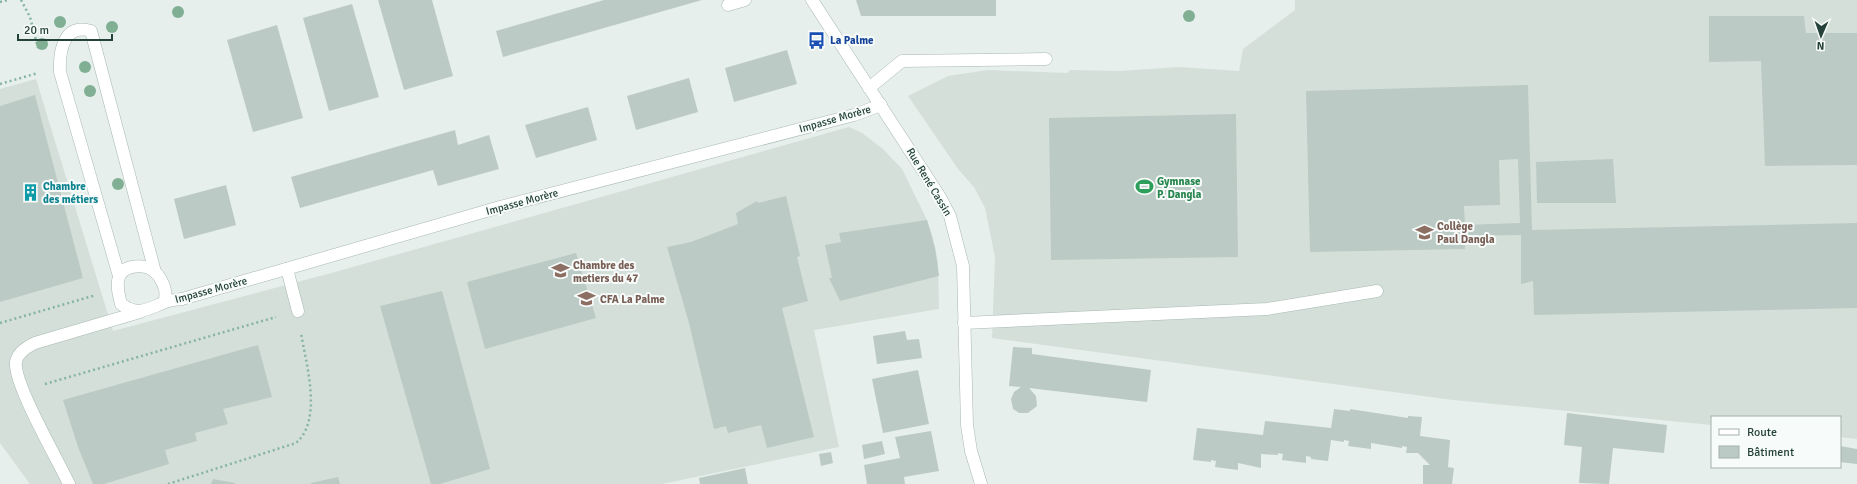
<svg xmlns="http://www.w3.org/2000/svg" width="1857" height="484" font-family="Signika,sans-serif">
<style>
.built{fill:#d4dfda}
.building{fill:#bbcac4;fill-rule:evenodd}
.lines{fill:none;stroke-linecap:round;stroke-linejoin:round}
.service-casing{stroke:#a8b8b2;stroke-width:13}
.tertiary-casing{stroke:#a8b8b2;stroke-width:13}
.path{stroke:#86b3a5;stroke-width:2.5;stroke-dasharray:2 3;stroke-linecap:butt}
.service{stroke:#fff;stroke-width:12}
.tertiary{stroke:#fff;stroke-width:12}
.tree{fill:#80af93}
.labels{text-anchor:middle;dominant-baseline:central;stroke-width:4;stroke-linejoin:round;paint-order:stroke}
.transit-label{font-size:11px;font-weight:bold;fill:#164399;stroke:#f7fbf9;text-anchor:start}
.street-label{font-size:11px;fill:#24423a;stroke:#f7fbf9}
.leisure-label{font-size:11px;font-weight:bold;fill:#27864d;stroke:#f7fbf9;text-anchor:start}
.culture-label{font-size:11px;font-weight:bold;fill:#0d838f;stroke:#f7fbf9;text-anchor:start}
.education-label{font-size:11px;font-weight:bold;fill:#785e54;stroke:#f7fbf9;text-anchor:start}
</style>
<rect width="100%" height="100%" fill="#e6efeb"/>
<!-- built -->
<g class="built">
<polygon points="1295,0 1857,0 1857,439 1840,437 1840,417 1712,417 1712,425 1453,400 992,338 995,257 985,208 974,187 958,169 908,96 948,76 988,70 1067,73 1070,70 1119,71 1179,67 1239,71 1243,49 1295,10"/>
<polygon points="36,79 113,331 335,272 849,127 862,133 883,149 902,169 927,220 932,234 938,262 939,309 814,330 839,447 662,484 30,484 0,443 0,89"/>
</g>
<!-- building -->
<g class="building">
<polygon points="378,0 432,0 453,76 404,90"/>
<polygon points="604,0 702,0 503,57 496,31"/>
<polygon points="856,0 996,0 996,16 861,16"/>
<polygon points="352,4 379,97 329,111 303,18"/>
<polygon points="1709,16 1804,16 1806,33 1857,33 1857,165 1765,166 1761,61 1709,62"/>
<polygon points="277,25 303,118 253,132 227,40"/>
<polygon points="787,50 797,84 734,102 725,68"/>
<polygon points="689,78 698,112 636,130 627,96"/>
<path d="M1528 85 1532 230 1857 223V308L1534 315 1533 281 1521 284V235L1465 236V249L1310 252 1306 91ZM1518 159 1520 223 1465 225 1464 206 1500 205 1499 160Z"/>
<polygon points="35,95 83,278 0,302 0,106"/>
<polygon points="588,107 597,140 536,158 525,125"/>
<polygon points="1236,114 1238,257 1051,260 1049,118"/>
<polygon points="455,130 458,145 489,135 499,169 438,186 433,170 300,208 291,177"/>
<polygon points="1613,159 1616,203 1537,203 1536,162"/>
<polygon points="226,185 236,225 184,239 174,199"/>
<polygon points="786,196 800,256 797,257 808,301 782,308 814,437 767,448 761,425 728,433 726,426 714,429 689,323 667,247 691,242 738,224 736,213 757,201 758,203"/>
<polygon points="927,220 935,248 939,276 840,301 829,278 832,278 825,245 841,242 839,233"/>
<polygon points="576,253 596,318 485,349 467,282"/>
<polygon points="442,291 490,469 440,484 431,484 380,306"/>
<polygon points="905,331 907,340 919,339 922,358 877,364 873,336"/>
<polygon points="258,345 272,397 223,409 228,424 195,433 197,441 165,450 169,464 104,484 93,484 78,447 63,400"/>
<polygon points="1013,347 1032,348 1032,354 1151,370 1147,402 1029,388 1036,396 1037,406 1028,413 1019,413 1013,409 1011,399 1014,392 1021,387 1009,386"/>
<polygon points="918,370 929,424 883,433 872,379"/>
<polygon points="1334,409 1350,411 1350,409 1408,418 1408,416 1422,417 1420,436 1450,440 1448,467 1454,468 1452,484 1423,484 1423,465 1430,465 1418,453 1406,453 1407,447 1402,446 1402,448 1371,443 1371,449 1348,446 1349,441 1344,440 1344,442 1331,440 1328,461 1311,459 1311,457 1306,456 1306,463 1282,460 1283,454 1278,453 1278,455 1261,454 1261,468 1238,463 1238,470 1215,467 1216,461 1211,460 1211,462 1193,460 1197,428 1263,435 1265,421 1331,428"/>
<polygon points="1567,413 1667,425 1664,453 1613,448 1609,484 1579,483 1582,447 1564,445"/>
<polygon points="931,431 939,471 904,477 905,484 867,484 864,465 900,458 895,437"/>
<polygon points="882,441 885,454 864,459 862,445"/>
<polygon points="1840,446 1857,449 1857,464 1840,462"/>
<polygon points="831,452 833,463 821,466 819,454"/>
<polygon points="745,468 748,484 700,484 699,478"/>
<polygon points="338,477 340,484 311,484 311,483"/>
<polygon points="213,479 235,483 235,484 211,484"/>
</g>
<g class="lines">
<defs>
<g id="service">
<polyline points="728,5 745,0"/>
<polyline points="869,88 902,61 1046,59"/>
<polyline points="287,269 298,311"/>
<path d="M119 276 60 72C59 53 63 22 91 31L155 272"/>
<path d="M165 302C165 298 166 293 165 290 164 284 159 275 154 271 145 264 124 264 119 277 116 285 119 296 121 304 138 316 146 310 163 303 169 300 176 300 182 299L500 207 854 115 881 105"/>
<polyline points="964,323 1267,309 1377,291"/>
<path d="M69 484C58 460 13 383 16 362 18 352 27 347 35 343L140 312"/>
</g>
<polyline id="tertiary" points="812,0 940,197 950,216 963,266 967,425 971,451 981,484"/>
</defs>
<!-- service casing -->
<use href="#service" class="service-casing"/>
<!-- tertiary casing -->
<use href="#tertiary" class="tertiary-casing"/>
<!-- path -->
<g class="path">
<polyline points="21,0 30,17 38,48"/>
<polyline points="0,2 8,0"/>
<polyline points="0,84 38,73"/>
<polyline points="0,323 96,295"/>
<polyline points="45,384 276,317"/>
<path d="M168 484 296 443C323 420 306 364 301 333"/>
</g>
<!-- service -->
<use href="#service" class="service"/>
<!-- tertiary -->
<use href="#tertiary" class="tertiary"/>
</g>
<!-- trees -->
<g class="tree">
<circle cx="178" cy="12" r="6"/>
<circle cx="1189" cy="16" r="6"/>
<circle cx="60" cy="22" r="6"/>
<circle cx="112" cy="27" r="6"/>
<circle cx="42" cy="44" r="6"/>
<circle cx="85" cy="67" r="6"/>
<circle cx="90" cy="91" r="6"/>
<circle cx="118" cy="184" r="6"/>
</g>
<!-- icons -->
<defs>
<symbol id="bus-bare" viewBox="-9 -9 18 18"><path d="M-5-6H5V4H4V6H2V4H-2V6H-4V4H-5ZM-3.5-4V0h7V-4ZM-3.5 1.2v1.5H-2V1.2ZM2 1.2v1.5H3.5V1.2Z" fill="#1a4fb4" stroke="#f7fbf9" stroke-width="2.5" paint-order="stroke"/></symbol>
<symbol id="stadium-bare" viewBox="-9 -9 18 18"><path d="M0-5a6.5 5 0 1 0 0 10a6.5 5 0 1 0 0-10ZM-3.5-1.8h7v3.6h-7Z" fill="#2e9e5b" stroke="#f7fbf9" stroke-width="2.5" paint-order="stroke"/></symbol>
<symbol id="building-bare" viewBox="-9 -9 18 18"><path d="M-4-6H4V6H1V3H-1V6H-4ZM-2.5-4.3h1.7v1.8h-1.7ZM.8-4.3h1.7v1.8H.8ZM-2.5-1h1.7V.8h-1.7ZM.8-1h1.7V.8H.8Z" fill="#0f9aa8" stroke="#f7fbf9" stroke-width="2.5" paint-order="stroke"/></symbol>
<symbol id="school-bare" viewBox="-9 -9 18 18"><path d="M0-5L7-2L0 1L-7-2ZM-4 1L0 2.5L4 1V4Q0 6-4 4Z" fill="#8d6e63" stroke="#f7fbf9" stroke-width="2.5" paint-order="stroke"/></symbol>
<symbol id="university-bare" viewBox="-9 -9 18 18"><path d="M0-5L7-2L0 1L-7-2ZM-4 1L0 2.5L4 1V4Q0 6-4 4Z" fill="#8d6e63" stroke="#f7fbf9" stroke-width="2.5" paint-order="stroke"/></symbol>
</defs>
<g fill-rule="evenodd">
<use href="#bus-bare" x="804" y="28" width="25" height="25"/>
<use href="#stadium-bare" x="1132" y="174" width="25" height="25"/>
<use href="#building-bare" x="18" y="180" width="25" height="25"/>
<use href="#school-bare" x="1412" y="220" width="25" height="25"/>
<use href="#university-bare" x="548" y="258" width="25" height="25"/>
<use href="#school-bare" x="574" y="286" width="25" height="25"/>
</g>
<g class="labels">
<!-- transit labels -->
<g class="transit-label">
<text x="830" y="40">La Palme</text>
</g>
<!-- street labels -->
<g class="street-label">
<text transform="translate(835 119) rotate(-16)">Impasse Morère</text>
<text transform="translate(929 182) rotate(59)">Rue René Cassin</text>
<text transform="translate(522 202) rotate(-15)">Impasse Morère</text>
<text transform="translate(211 290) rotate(-15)">Impasse Morère</text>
</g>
<!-- leisure labels -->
<g class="leisure-label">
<text x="1157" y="181">Gymnase<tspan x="1157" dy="13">P. Dangla</tspan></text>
</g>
<!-- culture labels -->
<g class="culture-label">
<text x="43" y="186">Chambre<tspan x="43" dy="13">des métiers</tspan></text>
</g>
<!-- education labels -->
<g class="education-label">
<text x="1437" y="226">Collège<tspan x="1437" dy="13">Paul Dangla</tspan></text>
<text x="573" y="265">Chambre des<tspan x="573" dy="13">metiers du 47</tspan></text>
<text x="600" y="299">CFA La Palme</text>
</g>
</g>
<!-- legend -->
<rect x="1711" y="416" width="130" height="52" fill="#f7fbf9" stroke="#a3b1ad"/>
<rect x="1719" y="429" width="20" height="6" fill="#ffffff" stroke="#a3b1ad"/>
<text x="1747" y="436" font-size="12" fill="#24423a">Route</text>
<rect x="1719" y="446" width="20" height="12" fill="#bbcac4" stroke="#a3b1ad"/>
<text x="1747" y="456" font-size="12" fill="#24423a">Bâtiment</text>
<!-- north arrow -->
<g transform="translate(1821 36) rotate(182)" stroke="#f7fbf9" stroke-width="3" paint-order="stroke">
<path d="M0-3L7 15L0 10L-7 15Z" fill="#24423a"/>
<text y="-6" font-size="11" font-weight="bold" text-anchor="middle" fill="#24423a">N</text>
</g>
<!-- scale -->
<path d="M18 34v6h94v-6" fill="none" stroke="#24423a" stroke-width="2"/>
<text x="24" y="34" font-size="12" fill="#24423a" stroke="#f7fbf9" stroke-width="3" paint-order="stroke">20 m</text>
</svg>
